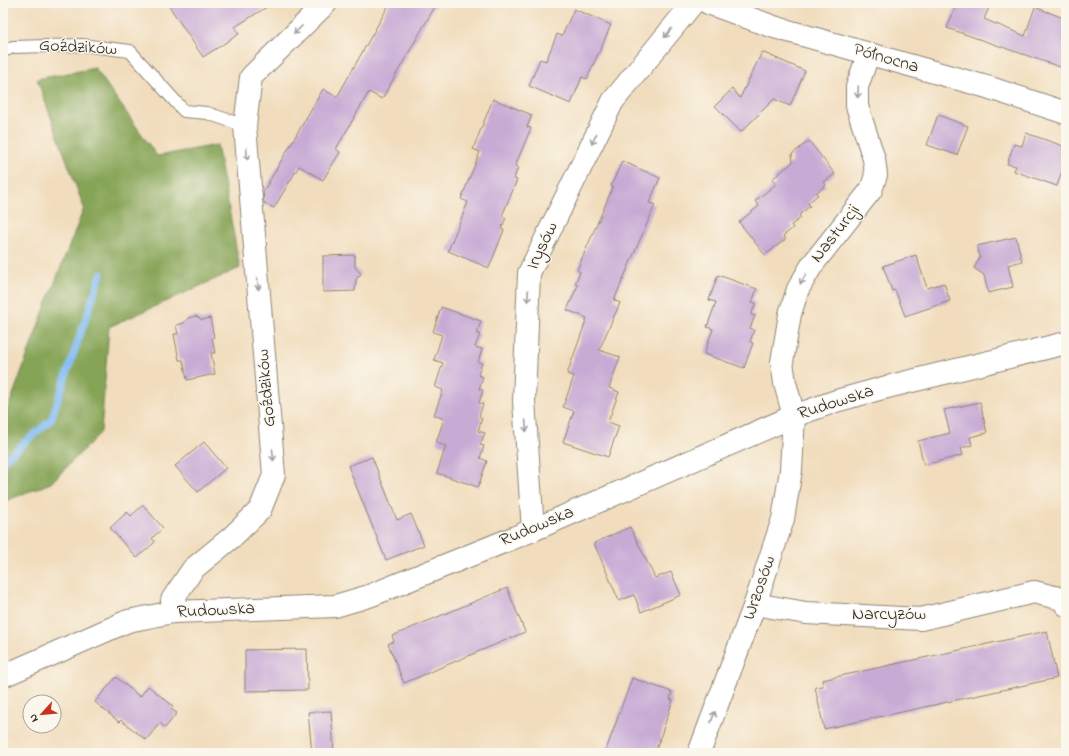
<svg xmlns="http://www.w3.org/2000/svg" width="1069" height="756" font-family="'Indie Flower',sans-serif">
<style>
.forest{fill:#86a456;stroke:#586840}
.lines{fill:none;stroke-linecap:round;stroke-linejoin:round}
.stream{stroke:#82bbf3;stroke-width:7}
.building{fill:#c8abd5}
.service-casing{stroke:#8e8474;stroke-width:14}
.minor-casing{stroke:#8e8474;stroke-width:24}
.service{stroke:#fff;stroke-width:12}
.minor{stroke:#fff;stroke-width:22}
.oneway{stroke:#a0a0a0}
.labels{text-anchor:middle;dominant-baseline:central;stroke-width:3;stroke-linejoin:round;paint-order:stroke}
.street-label{font-size:18px;fill:#2b2b2b;stroke:#fbf7ec}
</style>
<rect width="100%" height="100%" fill="#fbf7ec"/>
<filter id="ink" filterUnits="userSpaceOnUse"><feTurbulence type="fractalNoise" baseFrequency=".025" numOctaves="2"/><feDisplacementMap in="SourceGraphic" scale="8" xChannelSelector="R" yChannelSelector="G"/><feConvolveMatrix kernelMatrix="1 2 1 2 8 2 1 2 1" color-interpolation-filters="sRGB"/></filter>
<filter id="wash" filterUnits="userSpaceOnUse"><feTurbulence type="fractalNoise" baseFrequency=".012" numOctaves="4" result="noise"/><feDisplacementMap in="SourceGraphic" scale="16" xChannelSelector="R" yChannelSelector="G"/><feGaussianBlur stdDeviation="0.9" result="paint"/><feColorMatrix in="noise" values="0 0 0 0 0 0 0 0 0 0 0 0 0 0 0 0 0 1.4 0 .05"/><feComposite in="paint" operator="in"/></filter>
<g filter="url(#wash)">
<rect width="100%" height="100%" fill="#f1ddbd"/>
<!-- forest -->
<polygon class="forest" points="95,68 157,156 217,145 240,268 109,327 101,432 51,483 3,502 3,422 44,310 84,208 37,79"/>
<g class="lines">
<!-- stream -->
<polyline class="stream" points="3,461 51,420 101,274"/>
</g>
<g id="blocks">
<!-- building -->
<g class="building">
<polygon points="167,3 273,3 235,27 239,34 203,57"/>
<polygon points="390,3 437,3 382,99 369,92 336,149 340,152 323,180 299,166 274,208 264,203 263,192 323,89 337,97"/>
<polygon points="957,3 991,3 984,19 1025,36 1035,7 1066,19 1066,69 947,28"/>
<polygon points="574,9 611,25 587,79 582,77 571,104 529,86 540,59 546,61 557,34 562,36"/>
<polygon points="762,52 805,71 790,106 774,99 741,132 715,106 732,89 740,98"/>
<polygon points="493,99 532,115 527,127 531,128 515,166 518,167 514,179 517,180 502,216 506,218 501,229 504,230 489,268 448,251 468,202 461,199 480,152 473,149"/>
<polygon points="938,115 968,126 957,155 927,145"/>
<polygon points="1026,133 1066,147 1066,159 1057,186 1014,171 1016,166 1007,164 1014,144 1022,146"/>
<polygon points="809,141 835,174 824,182 826,185 816,193 818,195 808,203 810,206 799,215 801,218 791,225 793,228 783,236 786,239 765,255 739,222 759,206 755,201 776,184 772,179 793,162 792,154"/>
<polygon points="622,161 660,178 649,203 655,205 614,300 620,303 599,350 620,357 609,388 619,392 608,422 619,426 608,457 563,442 574,411 563,407 574,376 567,374 587,318 567,310 578,285 575,284 580,272 577,270 613,187 611,186"/>
<polygon points="1016,237 1022,261 1008,265 1013,287 988,293 984,275 974,268 980,257 977,246"/>
<polygon points="355,255 355,267 361,274 356,279 355,291 323,292 323,256"/>
<polygon points="916,255 927,288 944,283 950,301 905,316 895,290 892,291 883,266"/>
<polygon points="718,275 757,289 752,302 756,303 751,315 755,316 750,328 754,330 750,342 753,343 744,368 704,354 713,329 707,327 716,302 709,300"/>
<polygon points="441,307 481,321 477,333 480,334 475,347 482,349 478,362 482,363 478,375 483,377 479,389 483,390 479,403 483,404 479,416 482,418 478,431 485,433 480,445 484,446 480,458 487,461 478,487 437,473 446,446 436,443 444,419 434,415 443,390 435,387 443,363 434,360 442,335 433,332"/>
<polygon points="196,316 202,320 210,318 214,337 212,338 215,353 211,353 215,374 187,380 183,360 179,360 174,334 178,334 176,325 184,323 188,318"/>
<polygon points="980,402 987,433 970,437 972,445 961,448 963,455 924,465 918,441 950,433 944,410"/>
<polygon points="204,442 226,468 198,492 175,466"/>
<polygon points="372,457 397,520 411,514 424,545 386,560 348,466"/>
<polygon points="143,505 163,528 152,538 155,542 137,558 110,528 127,512 131,516"/>
<polygon points="630,527 655,578 671,572 681,595 641,612 634,595 619,601 594,543"/>
<polygon points="507,588 525,632 404,683 388,644 394,641 392,636"/>
<polygon points="1047,631 1057,678 824,729 815,687 823,686 822,680"/>
<polygon points="307,649 308,690 245,691 245,650"/>
<polygon points="116,677 140,697 148,686 173,706 171,709 177,713 165,728 160,723 146,740 121,720 119,722 95,702"/>
<polygon points="632,678 672,692 670,699 673,700 655,753 605,753"/>
<polygon points="331,711 334,753 312,753 308,712"/>
</g>
</g>
</g>
<g filter="url(#ink)">
<use href="#blocks" fill-opacity="0" stroke="#8e8474" stroke-width="1"/>
<g class="lines">
<defs>
<polyline id="service" points="3,51 13,47 82,45 130,51 184,111 207,113 245,126"/>
<g id="minor">
<polyline points="708,3 774,27 987,87 1066,113"/>
<polyline points="533,530 524,401 529,273 613,101 693,3"/>
<polyline points="755,604 806,613 921,619 1034,592 1062,599 1066,605"/>
<polyline points="173,612 172,600 193,569 232,537 260,510 274,475 245,126 251,77 326,3"/>
<polyline points="3,676 128,621 173,612 335,606 369,596 533,530 794,416 836,401 883,388 1066,343"/>
<polyline points="699,753 755,604 783,519 791,470 794,416 785,383 782,362 790,314 798,289 812,265 871,190 876,175 874,159 857,106 857,87 868,55"/>
</g>
</defs>
<!-- service casing -->
<use href="#service" class="service-casing"/>
<!-- minor casing -->
<use href="#minor" class="minor-casing"/>
<!-- service -->
<use href="#service" class="service"/>
<!-- minor -->
<use href="#minor" class="minor"/>
</g>
<!-- one-way arrows -->
<defs><path id="oneway-shaft" d="M-6 0H5M1.5-3L5.5 0L1.5 3" fill="none" stroke-width="1.6" stroke-linecap="round" stroke-linejoin="round"/></defs>
<g class="oneway">
<use href="#oneway-shaft" transform="translate(298 30) rotate(135)"/>
<use href="#oneway-shaft" transform="translate(668 33) rotate(129)"/>
<use href="#oneway-shaft" transform="translate(858 92) rotate(94)"/>
<use href="#oneway-shaft" transform="translate(594 139) rotate(116)"/>
<use href="#oneway-shaft" transform="translate(247 154) rotate(85)"/>
<use href="#oneway-shaft" transform="translate(803 279) rotate(120)"/>
<use href="#oneway-shaft" transform="translate(258 284) rotate(85)"/>
<use href="#oneway-shaft" transform="translate(528 296) rotate(92)"/>
<use href="#oneway-shaft" transform="translate(526 426) rotate(86)"/>
<use href="#oneway-shaft" transform="translate(273 455) rotate(85)"/>
<use href="#oneway-shaft" transform="translate(713 717) rotate(-69)"/>
</g>
</g>
<g class="labels">
<!-- street labels -->
<g class="street-label">
<text transform="translate(78 48) rotate(3)">Goździków</text>
<text transform="translate(886 59) rotate(16)">Północna</text>
<text transform="translate(836 234) rotate(-52)">Nasturcji</text>
<text transform="translate(543 246) rotate(-65)">Irysów</text>
<text transform="translate(267 388) rotate(-95)">Goździków</text>
<text transform="translate(836 403) rotate(-18)">Rudowska</text>
<text transform="translate(537 527) rotate(-23)">Rudowska</text>
<text transform="translate(760 588) rotate(-71)">Wrzosów</text>
<text transform="translate(216 611) rotate(-3)">Rudowska</text>
<text x="889" y="615">Narcyzów</text>
</g>
</g>
<!-- margin -->
<rect width="1069" height="756" fill="none" stroke="#fbf7ec" stroke-width="16"/>
<!-- north arrow -->
<g transform="translate(42 714) rotate(243)"><circle r="19" fill="#fbf7ec" stroke="#a8a59f"/>
<path d="M0-3L7 15L0 10L-7 15Z" fill="#c8321e"/>
<text y="-6" font-size="11" font-weight="bold" text-anchor="middle" fill="#2b2b2b">N</text>
</g>
</svg>
